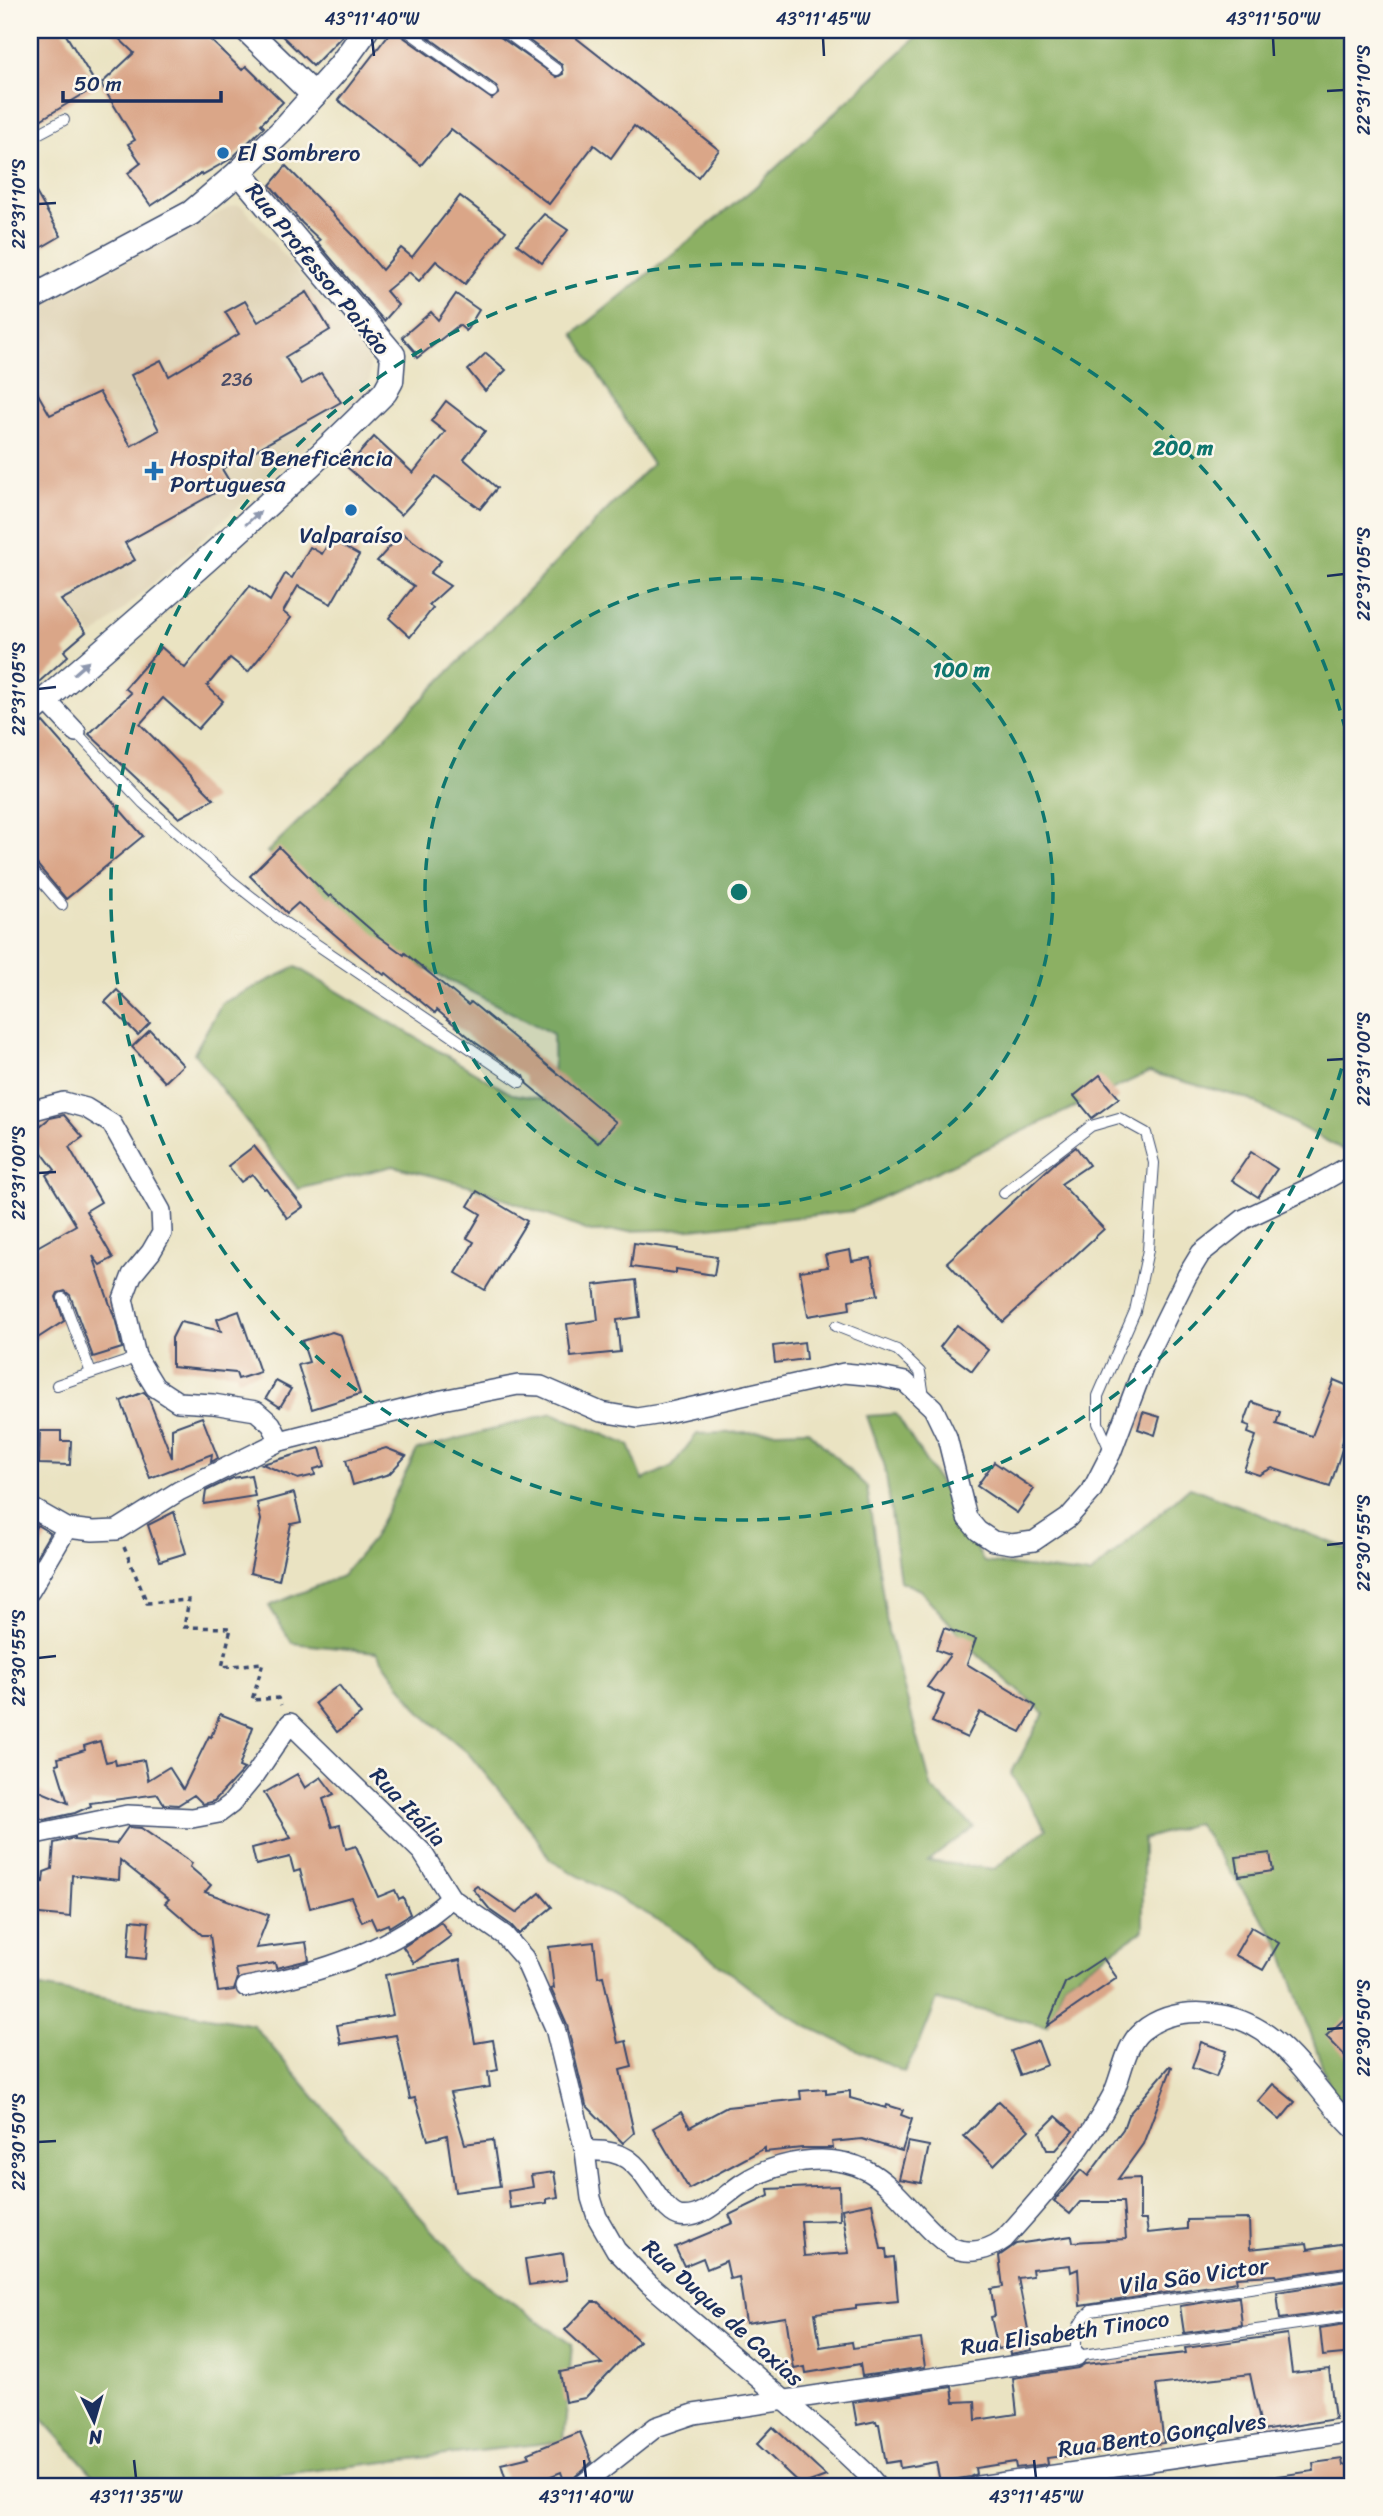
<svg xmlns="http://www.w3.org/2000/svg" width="1383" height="2516" font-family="Sriracha,sans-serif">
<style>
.built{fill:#dfd3b6}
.forest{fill:#8cb064;stroke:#547061;stroke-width:2}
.building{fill:#daa688}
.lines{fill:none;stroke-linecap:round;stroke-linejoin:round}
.service-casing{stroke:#3a4a6d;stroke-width:12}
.minor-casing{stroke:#3a4a6d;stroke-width:22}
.tertiary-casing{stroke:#3a4a6d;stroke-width:27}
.path{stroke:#3a4a6d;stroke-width:3.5;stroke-dasharray:5 5;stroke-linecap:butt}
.service{stroke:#fff;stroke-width:10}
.minor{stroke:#fff;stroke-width:19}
.tertiary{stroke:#fff;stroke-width:24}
.oneway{fill:#8d97ae}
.ticks{fill:none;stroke:#1b2f5e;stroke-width:2.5}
.ring{fill:none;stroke:#0f766e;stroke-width:3.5;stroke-dasharray:12 9}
.poi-dot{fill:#1f6fb2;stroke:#fbf7ec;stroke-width:2.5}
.labels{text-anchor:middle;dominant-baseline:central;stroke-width:5;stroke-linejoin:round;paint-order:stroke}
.number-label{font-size:19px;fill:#4b4d68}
.poi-label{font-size:23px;fill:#1b2f5e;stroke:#fbf7ec;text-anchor:start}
.street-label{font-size:23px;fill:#1b2f5e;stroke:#fbf7ec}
.centre{fill:#0f766e;stroke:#fbf7ec;stroke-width:3.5}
.ring-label{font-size:21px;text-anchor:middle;font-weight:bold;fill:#0f766e;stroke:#fbf7ec;stroke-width:5;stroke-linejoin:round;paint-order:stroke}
.neatline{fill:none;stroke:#1b2f5e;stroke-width:2.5}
.ticks-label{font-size:18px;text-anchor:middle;fill:#1b2f5e}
</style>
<rect width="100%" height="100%" fill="#fbf7ec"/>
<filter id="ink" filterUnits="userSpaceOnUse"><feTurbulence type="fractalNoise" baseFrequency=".0143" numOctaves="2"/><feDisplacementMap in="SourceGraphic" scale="14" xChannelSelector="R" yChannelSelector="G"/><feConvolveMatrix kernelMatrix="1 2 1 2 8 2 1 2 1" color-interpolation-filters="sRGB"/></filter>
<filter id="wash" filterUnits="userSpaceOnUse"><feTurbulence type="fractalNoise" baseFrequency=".00686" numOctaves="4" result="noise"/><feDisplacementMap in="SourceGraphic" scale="28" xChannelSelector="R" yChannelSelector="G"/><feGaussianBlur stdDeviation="1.57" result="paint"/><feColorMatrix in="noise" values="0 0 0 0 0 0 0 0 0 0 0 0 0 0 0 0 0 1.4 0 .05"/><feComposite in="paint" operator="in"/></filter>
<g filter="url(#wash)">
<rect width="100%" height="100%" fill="#eae3c2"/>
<!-- built -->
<polygon class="built" points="238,205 243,207 365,351 370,366 370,380 363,395 93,637 30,548 30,312 230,207"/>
<!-- forest -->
<g class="forest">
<polygon points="924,30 1353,30 1353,1155 1248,1099 1149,1072 853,1211 692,1229 591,1232 468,1185 393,1166 298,1189 194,1053 222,1003 296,967 512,1094 554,1101 553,1034 362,936 267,852 390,732 652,464 574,334 754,188"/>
<polygon points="552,1413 629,1445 643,1480 672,1466 697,1434 807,1430 867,1487 888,1631 932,1789 974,1827 928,1861 994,1869 1046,1829 1011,1774 1044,1713 979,1656 920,1590 900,1581 885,1467 867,1416 896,1414 945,1492 984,1562 1090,1575 1190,1487 1353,1551 1353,2100 1337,2108 1279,1943 1197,1823 1143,1839 1143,1930 1065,1983 1047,2026 937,2000 921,2040 904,2072 804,2025 751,1989 669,1926 550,1860 533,1832 468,1753 421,1713 376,1652 292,1643 269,1606 342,1576 372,1540 417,1450"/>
<polygon points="30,1985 253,2025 357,2147 472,2274 572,2345 564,2441 208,2483 207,2486 103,2486 30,2405"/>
<polygon points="812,2481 813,2486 717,2486 721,2484"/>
</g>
<g id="blocks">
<!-- building -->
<g class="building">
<polygon points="43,30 63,30 97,86 30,126 30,38"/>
<polygon points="110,30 200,30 242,70 246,66 283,102 261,124 264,127 232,158 202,175 201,173 151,206 128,173 141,163 128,144 135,140 101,84 134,53"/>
<polygon points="276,30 348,30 313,66"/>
<polygon points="392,30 399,30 402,36 492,99 499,93 496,86 418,30 496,30 499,36 557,77 563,74 562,65 515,30 566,30 719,150 698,177 634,126 611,158 594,145 549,204 451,129 421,165 338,100"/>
<polygon points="286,166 359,241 358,242 382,270 401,248 412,257 460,196 506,231 465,284 436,261 419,281 409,272 386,291 398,305 384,321 317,242 320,240 302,223 270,185"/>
<polygon points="30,182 61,236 30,254"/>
<polygon points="544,214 568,230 542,263 517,244"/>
<polygon points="307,292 330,330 285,357 302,384 321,373 341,402 222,469 231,484 125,543 135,560 61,600 86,632 64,651 68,656 30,690 30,380 50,415 99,392 131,446 159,430 131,375 161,360 169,376 239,334 225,312 245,301 258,322"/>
<polygon points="456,294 479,310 466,331 459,325 417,358 415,355 416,353 402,337 431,312 438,320"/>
<polygon points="486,353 506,370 485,391 468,370"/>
<polygon points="446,401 485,431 464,459 497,488 480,509 436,476 401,515 347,467 374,437 413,473 445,432 431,421"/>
<polygon points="402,533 441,561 430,573 450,586 429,605 433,608 410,637 389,618 414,586 377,561"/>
<polygon points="331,539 359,555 331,604 298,586 283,612 291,618 248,672 230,658 207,686 223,701 198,729 163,698 140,724 214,799 179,818 89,734 131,693 125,688 161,647 185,668 250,586 270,601 285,574 292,578 310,547 322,554"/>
<polygon points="43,722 143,836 66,899 36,863 30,861 30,733"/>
<polygon points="279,847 329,897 331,895 378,936 404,955 405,953 468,1005 471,1002 616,1122 598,1143 527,1084 524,1076 476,1043 437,1010 435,1013 386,973 384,975 360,956 298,903 287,913 250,876"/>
<polygon points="117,990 150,1023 138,1035 105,1002"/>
<polygon points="150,1030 183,1065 165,1082 132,1047"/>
<polygon points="1100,1075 1119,1098 1092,1118 1074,1096"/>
<polygon points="64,1115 83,1137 69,1147 101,1202 86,1211 113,1258 100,1265 93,1256 116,1322 122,1348 93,1357 70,1295 65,1291 58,1293 56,1297 64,1321 30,1343 30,1251 76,1225 46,1175 55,1170 30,1137 30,1134 50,1118"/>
<polygon points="254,1146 303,1207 287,1218 266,1188 264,1189 252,1174 241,1182 228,1166"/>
<polygon points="1076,1147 1089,1165 1061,1184 1104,1229 1003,1322 947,1262 1056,1162"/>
<polygon points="1251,1152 1277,1169 1258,1197 1232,1180"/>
<polygon points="477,1191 527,1221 485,1290 456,1273 474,1242 467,1238 481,1214 468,1206"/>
<polygon points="634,1243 678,1249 678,1251 717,1257 714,1275 676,1269 676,1273 631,1267"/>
<polygon points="850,1250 852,1261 871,1258 878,1295 849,1300 850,1309 808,1316 800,1271 828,1267 825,1255"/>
<polygon points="636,1280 640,1317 617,1320 620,1352 571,1357 567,1324 598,1320 594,1285"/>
<polygon points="239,1311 260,1372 238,1379 236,1373 172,1367 172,1338 180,1322 221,1331 217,1319"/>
<polygon points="957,1325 988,1350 972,1371 940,1347"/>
<polygon points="332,1332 341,1335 360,1394 312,1409 298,1365 309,1362 302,1341"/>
<polygon points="804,1342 806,1359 775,1363 773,1346"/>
<polygon points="1334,1380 1353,1388 1353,1417 1341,1446 1343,1446 1330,1487 1272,1468 1259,1475 1244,1470 1256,1436 1248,1433 1250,1426 1244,1424 1252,1402 1280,1412 1276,1424 1312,1436"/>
<polygon points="276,1381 291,1389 280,1407 266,1398"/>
<polygon points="144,1392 148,1397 172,1458 172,1428 202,1417 218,1458 211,1462 212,1454 150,1478 121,1401"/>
<polygon points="1143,1412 1160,1417 1155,1435 1138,1429"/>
<polygon points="40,1431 61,1431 61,1441 71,1441 70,1465 39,1464"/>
<polygon points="320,1448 325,1466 314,1469 315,1475 298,1479 262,1464"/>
<polygon points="386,1448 406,1456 389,1474 353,1485 346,1460"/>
<polygon points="994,1462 1034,1489 1017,1513 977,1486"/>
<polygon points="251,1475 255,1496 204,1504 206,1491 233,1478"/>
<polygon points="294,1493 301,1522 291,1524 279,1580 250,1573 261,1520 257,1503"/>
<polygon points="174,1512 186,1553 160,1561 148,1525"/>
<polygon points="37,1525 50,1533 30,1567 30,1536"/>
<polygon points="944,1628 976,1639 967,1664 1036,1706 1021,1732 980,1712 967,1738 932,1722 944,1695 927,1687 950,1655 936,1650"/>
<polygon points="339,1685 361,1714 337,1732 315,1703"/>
<polygon points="220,1714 253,1727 239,1767 244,1769 214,1801 203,1804 194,1795 178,1805 164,1804 158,1794 90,1803 91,1806 75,1813 44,1820 30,1814 30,1801 35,1789 68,1803 56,1764 59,1763 58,1758 85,1750 84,1746 100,1741 106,1762 115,1760 116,1765 144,1760 148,1780 169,1767 183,1789 209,1736 211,1737"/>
<polygon points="297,1774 305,1788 321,1777 334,1794 323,1799 332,1827 340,1825 346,1849 356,1846 378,1897 395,1890 399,1899 403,1897 410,1914 389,1927 388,1924 376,1929 371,1918 362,1922 351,1897 310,1908 300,1870 294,1872 290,1857 256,1865 252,1848 291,1838 264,1793"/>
<polygon points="128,1827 141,1828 192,1863 190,1867 211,1885 205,1892 269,1915 256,1948 306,1942 309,1960 276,1968 275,1963 236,1969 238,1978 234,1990 218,1992 210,1935 202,1935 165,1903 169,1899 120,1860 119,1880 72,1875 70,1917 30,1913 30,1880 43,1882 44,1872 52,1869 54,1843 74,1838 74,1840 116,1844"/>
<polygon points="1270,1853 1273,1871 1239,1876 1236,1857"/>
<polygon points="477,1886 516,1913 540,1893 552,1907 519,1934 511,1925 491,1911 473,1889"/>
<polygon points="131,1920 149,1922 146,1959 128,1957"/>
<polygon points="441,1922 451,1936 414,1963 403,1947"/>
<polygon points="1251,1927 1279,1943 1263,1970 1235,1955"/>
<polygon points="594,1942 598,1977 603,1976 618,2043 626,2041 632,2067 620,2070 634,2133 623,2143 586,2105 567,2025 551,1989 554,1988 549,1947"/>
<polygon points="1103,1958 1117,1978 1047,2026 1065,1983"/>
<polygon points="460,1960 475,2043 493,2040 498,2070 488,2072 490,2087 450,2093 465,2144 493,2140 500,2186 455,2192 447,2135 428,2140 415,2098 410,2099 396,2035 341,2044 337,2025 393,2015 385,1975"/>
<polygon points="1353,2011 1353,2064 1326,2036"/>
<polygon points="1038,2041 1047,2065 1020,2075 1011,2051"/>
<polygon points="1201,2042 1226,2051 1216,2077 1192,2068"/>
<polygon points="1170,2066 1172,2067 1143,2144 1118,2179 1140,2178 1140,2220 1146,2220 1148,2233 1187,2229 1187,2220 1249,2219 1250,2249 1307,2243 1308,2249 1353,2242 1353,2266 1276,2277 1275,2275 1236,2277 1237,2282 1080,2306 1078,2269 1071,2272 1070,2265 1032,2269 1033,2276 1018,2278 1032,2350 1010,2354 1009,2347 998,2349 991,2317 995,2316 991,2289 1003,2287 999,2256 1016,2244 1072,2236 1073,2242 1126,2239 1123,2202 1080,2202 1070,2214 1054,2201 1081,2170 1088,2176 1123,2129 1128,2115"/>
<polygon points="1273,2084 1295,2102 1280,2120 1258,2101"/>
<polygon points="826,2089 826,2094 850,2091 850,2098 886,2108 887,2105 903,2110 901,2115 912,2119 902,2151 862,2139 832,2142 833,2148 802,2148 765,2152 765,2148 689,2189 653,2128 681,2112 690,2127 727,2107 801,2099 800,2091"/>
<polygon points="999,2101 1029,2130 994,2165 964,2136"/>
<polygon points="1056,2116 1073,2131 1056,2150 1047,2150 1040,2132"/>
<polygon points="908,2142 929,2146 921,2183 899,2179"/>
<polygon points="554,2172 558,2197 547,2199 547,2203 510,2208 508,2191 533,2187 531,2175"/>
<polygon points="839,2186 840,2220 801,2221 804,2256 849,2253 842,2209 872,2203 881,2249 886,2249 887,2258 894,2257 898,2301 856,2305 856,2308 815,2313 820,2347 852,2342 853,2348 921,2339 925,2367 862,2376 860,2364 806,2373 805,2367 794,2369 786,2317 746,2323 739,2277 730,2279 726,2261 707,2269 703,2258 684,2266 675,2247 733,2223 729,2215 769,2196 768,2189"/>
<polygon points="563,2253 567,2280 529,2285 525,2259"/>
<polygon points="1353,2280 1353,2309 1280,2319 1277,2292"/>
<polygon points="1239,2297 1242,2325 1184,2333 1180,2306"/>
<polygon points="592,2302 598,2302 639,2341 585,2398 565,2402 560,2372 602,2364 565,2330"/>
<polygon points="1353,2323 1353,2353 1323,2356 1320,2328"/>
<polygon points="1287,2334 1292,2373 1329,2369 1335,2419 1262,2431 1250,2374 1156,2385 1164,2443 1047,2458 1048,2464 1016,2468 1015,2462 975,2468 976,2474 970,2477 940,2482 936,2462 900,2468 899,2461 886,2463 879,2424 877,2424 876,2421 857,2425 853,2402 952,2387 954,2402 975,2401 976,2420 1017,2414 1013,2378 1078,2368 1085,2364 1186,2353 1185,2348"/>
<polygon points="773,2427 826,2476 801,2485 757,2444"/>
<polygon points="580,2432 592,2462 570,2481 565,2483 561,2472 526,2486 508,2486 501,2464 530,2457 528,2453"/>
<polygon points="1342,2459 1343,2465 1353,2463 1353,2486 1278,2486 1277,2476 1314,2471 1313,2463"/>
</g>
</g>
</g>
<g filter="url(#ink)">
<use href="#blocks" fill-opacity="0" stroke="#3a4a6d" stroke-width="2"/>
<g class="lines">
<defs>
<g id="service">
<polyline points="406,30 492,92"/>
<polyline points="503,30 557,70"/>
<polyline points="30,138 64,120"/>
<polyline points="76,732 143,803 234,883 285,923 520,1082"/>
<polyline points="30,868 62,905"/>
<polyline points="1004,1193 1091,1126 1119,1118 1146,1133 1154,1163 1148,1250 1135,1311 1098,1396 1098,1423 1110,1450"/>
<polyline points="63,1298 91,1373"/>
<polyline points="836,1326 897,1350 920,1372 924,1396"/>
<polyline points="57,1385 125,1362 136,1356"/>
<path d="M1353 2273 1091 2311C1074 2325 1076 2336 1076 2356L1353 2316"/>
</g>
<g id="minor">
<polyline points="45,699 76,732"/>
<polyline points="30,1111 64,1102 86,1108 112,1124 161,1211 162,1233 151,1252 132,1275 123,1299 136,1356 155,1387 178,1402 213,1404 256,1411 271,1424 280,1441"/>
<polyline points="30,1507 67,1528 93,1531 117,1530 179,1491 280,1441 442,1400 518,1385 541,1386 601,1412 637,1418 662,1414 844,1373 876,1376 905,1382 933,1408 947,1437 967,1518 978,1531 993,1541 1012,1544 1034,1541 1068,1518 1091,1492 1111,1453 1148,1355 1187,1276 1201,1253 1244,1219 1316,1185 1353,1164"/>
<polyline points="30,1591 67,1528"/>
<polyline points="30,1835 127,1815 192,1818 219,1813 231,1804 255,1775 290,1723 422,1852 451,1898 504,1935 524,1958 555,2028 585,2151 591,2198 597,2217 616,2250 649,2284 834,2443 865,2472 877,2486"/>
<path d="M246 1987C321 1973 393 1950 451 1898"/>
<path d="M585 2151C633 2148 637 2168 663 2203 667 2208 672 2214 679 2216 703 2221 725 2194 743 2183 777 2161 829 2151 866 2170 901 2189 920 2227 953 2248 971 2255 989 2250 1004 2239 1044 2195 1086 2147 1113 2094 1122 2075 1125 2045 1142 2031 1175 2004 1228 2009 1262 2031 1299 2055 1322 2098 1353 2128"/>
<polyline points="581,2486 656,2427 694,2414 1076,2356"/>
<polyline points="978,2486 1353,2432"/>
</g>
<g id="tertiary">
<polyline points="247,30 314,95"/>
<polyline points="30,299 191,213 239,172 281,132 340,66 366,30"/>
<path d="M30 713C151 609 273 505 385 392L391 381 393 355 239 172"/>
</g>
</defs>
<!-- service casing -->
<use href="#service" class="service-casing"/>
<!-- minor casing -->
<use href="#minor" class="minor-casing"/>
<!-- tertiary casing -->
<use href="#tertiary" class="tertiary-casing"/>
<!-- path -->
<polyline class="path" points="124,1547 147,1603 189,1600 184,1627 231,1628 222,1667 263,1663 252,1700 278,1698 281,1705"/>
<!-- service -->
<use href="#service" class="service"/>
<!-- minor -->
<use href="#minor" class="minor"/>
<!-- tertiary -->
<use href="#tertiary" class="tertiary"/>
</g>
<!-- one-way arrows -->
<defs><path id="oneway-solid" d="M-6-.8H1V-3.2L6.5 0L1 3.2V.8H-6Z" transform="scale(1.75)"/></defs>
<g class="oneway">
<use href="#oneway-solid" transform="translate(253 518) rotate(-42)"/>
<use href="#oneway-solid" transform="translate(81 668) rotate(-41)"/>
</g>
</g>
<!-- ticks -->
<path class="ticks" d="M372 38 374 56M823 38 824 56M1273 38 1274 56M1327 91 1344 90M38 204 56 203M1327 576 1344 574M38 689 56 687M1327 1060 1344 1059M38 1173 56 1172M1327 1545 1344 1543M38 1658 56 1656M1327 2029 1344 2028M38 2142 56 2141M134 2460 136 2478M584 2460 586 2478M1034 2460 1036 2478"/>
<!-- distance rings -->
<circle cx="739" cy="892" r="314" fill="#0f766e" fill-opacity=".12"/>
<g class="ring">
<circle cx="739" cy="892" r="314"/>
<path d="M1352 1028A628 628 0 1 1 1352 756"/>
</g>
<!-- markers -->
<g class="poi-dot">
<circle cx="223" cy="153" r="7"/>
<path d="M150.5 460.5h7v7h7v7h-7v7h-7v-7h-7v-7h7z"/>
<circle cx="351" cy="510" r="7"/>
</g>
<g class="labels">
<!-- number labels -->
<g class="number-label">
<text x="237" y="379">236</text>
</g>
<!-- poi labels -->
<g class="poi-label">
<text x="237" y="153">El Sombrero</text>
<text x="170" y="458">Hospital Beneficência<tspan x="170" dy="26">Portuguesa</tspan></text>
<text x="351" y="535" text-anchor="middle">Valparaíso</text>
</g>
<!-- street labels -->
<g class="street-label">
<text transform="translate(318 269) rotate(51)">Rua Professor Paixão</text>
<text transform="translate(408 1807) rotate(47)">Rua Itália</text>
<text transform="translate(1194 2276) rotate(-8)">Vila São Victor</text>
<text transform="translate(723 2313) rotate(42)">Rua Duque de Caxias</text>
<text transform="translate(1065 2333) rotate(-8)">Rua Elisabeth Tinoco</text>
<text transform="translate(1162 2435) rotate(-8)">Rua Bento Gonçalves</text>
</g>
</g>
<circle cx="739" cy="892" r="10" class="centre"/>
<g class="ring-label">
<text x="1183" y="455">200 m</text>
<text x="961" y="677">100 m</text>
</g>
<!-- margin -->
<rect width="1383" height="2516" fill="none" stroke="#fbf7ec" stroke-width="77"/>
<!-- north arrow -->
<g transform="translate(94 2421) rotate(175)" stroke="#fbf7ec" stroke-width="5" paint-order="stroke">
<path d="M0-5L12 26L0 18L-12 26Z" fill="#1b2f5e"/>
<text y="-10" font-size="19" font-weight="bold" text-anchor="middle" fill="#1b2f5e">N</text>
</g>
<!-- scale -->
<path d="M63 91v10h158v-10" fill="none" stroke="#1b2f5e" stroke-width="3.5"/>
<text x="74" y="91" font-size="21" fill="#1b2f5e" stroke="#fbf7ec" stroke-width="5" paint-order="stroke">50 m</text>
<rect x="38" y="38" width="1306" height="2440" class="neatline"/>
<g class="ticks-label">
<text x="372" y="25">43°11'40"W</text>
<text x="823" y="25">43°11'45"W</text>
<text x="1273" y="25">43°11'50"W</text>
<text transform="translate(1364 90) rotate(-90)" y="6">22°31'10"S</text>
<text transform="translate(19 204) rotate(-90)" y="6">22°31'10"S</text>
<text transform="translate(1364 574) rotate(-90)" y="6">22°31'05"S</text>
<text transform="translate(19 689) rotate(-90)" y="6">22°31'05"S</text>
<text transform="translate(1364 1059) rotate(-90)" y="6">22°31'00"S</text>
<text transform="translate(19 1173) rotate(-90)" y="6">22°31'00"S</text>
<text transform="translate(1364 1543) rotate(-90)" y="6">22°30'55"S</text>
<text transform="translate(19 1658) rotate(-90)" y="6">22°30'55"S</text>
<text transform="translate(1364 2028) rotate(-90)" y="6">22°30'50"S</text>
<text transform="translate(19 2142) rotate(-90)" y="6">22°30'50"S</text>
<text x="136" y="2503">43°11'35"W</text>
<text x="586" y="2503">43°11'40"W</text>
<text x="1036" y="2503">43°11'45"W</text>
</g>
</svg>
